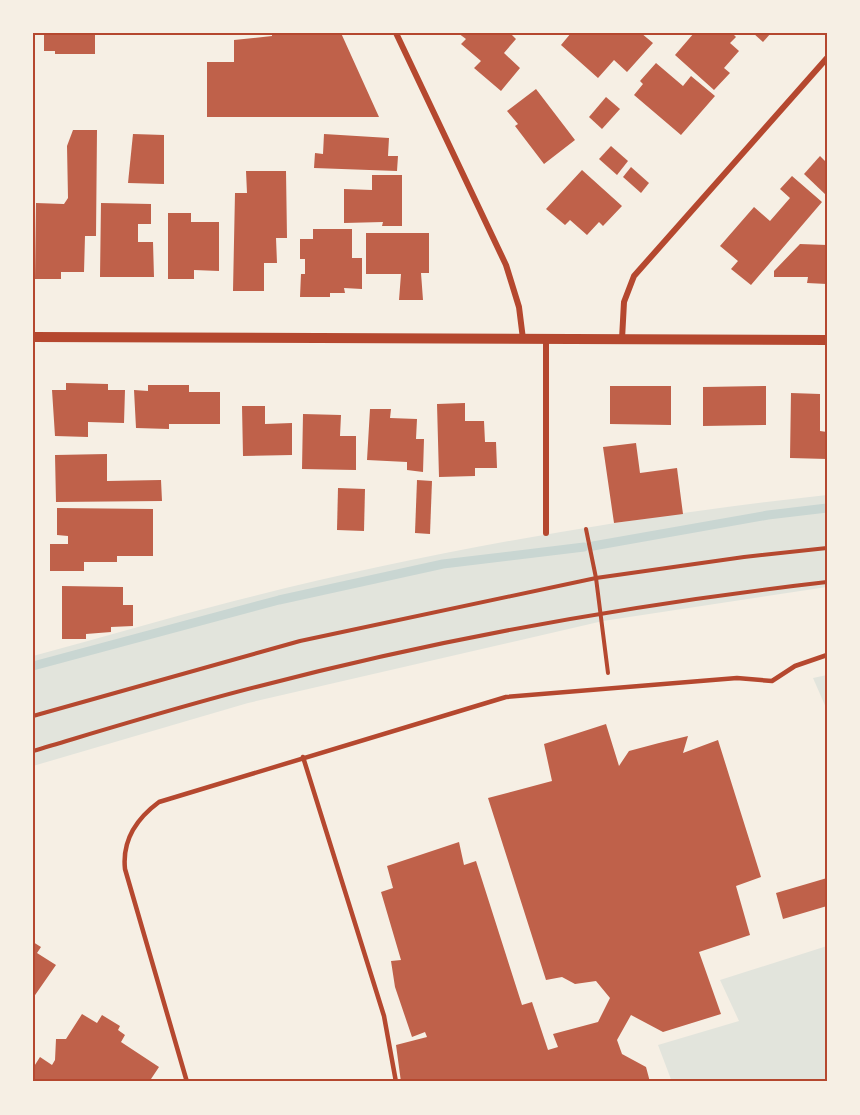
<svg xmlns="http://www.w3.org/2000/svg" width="860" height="1115" font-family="Rubik,sans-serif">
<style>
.green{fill:#e2e4dc}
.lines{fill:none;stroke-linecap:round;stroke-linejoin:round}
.stream{stroke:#c9d6d2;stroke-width:9}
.building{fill:#bf614a}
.path{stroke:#b5482f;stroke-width:4}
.service{stroke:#b5482f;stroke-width:4.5}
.minor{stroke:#b5482f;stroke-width:6}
.tertiary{stroke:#b5482f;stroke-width:10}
.neatline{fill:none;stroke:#b5482f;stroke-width:2}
</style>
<rect width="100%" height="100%" fill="#f6efe4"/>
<!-- green -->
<g class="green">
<path d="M827 495V587L603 621 248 703 33 766V656C100 638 167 618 234 601 428 551 628 517 827 495Z"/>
<polygon points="827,675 827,710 813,678"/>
<polygon points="827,946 827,1082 672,1082 658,1045 739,1021 720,980"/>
</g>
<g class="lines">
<!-- stream -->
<g class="stream">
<polyline points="593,546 768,515 827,508"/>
<polyline points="33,666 279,600 443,564 584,547"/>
</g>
</g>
<!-- building -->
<g class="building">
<polygon points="44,33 95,33 95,54 55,54 55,51 44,51"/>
<polygon points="272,33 341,33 379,117 207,117 207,62 234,62 234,40 272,36"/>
<polygon points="458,33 510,33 516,39 504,53 520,68 501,91 474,68 481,61 461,44 466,39"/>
<polygon points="571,33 641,33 653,43 627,72 614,60 598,78 561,45"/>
<polygon points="694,33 732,33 736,37 730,43 739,51 724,68 730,73 714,90 675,55"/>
<polygon points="753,33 771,33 763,42"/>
<polygon points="656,63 683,86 691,76 715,96 681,135 634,95 643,84 640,81"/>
<polygon points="536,89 575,140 544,164 515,126 518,124 507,111"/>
<polygon points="606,97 620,109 602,129 589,117"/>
<polygon points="73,130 97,130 96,236 85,236 84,272 61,272 61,279 35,279 36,203 64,204 68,198 67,146"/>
<polygon points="133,134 164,135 164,184 128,183"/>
<polygon points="324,134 389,138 388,156 398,156 397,171 314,168 315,153 323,154"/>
<polygon points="611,146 628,161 617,175 599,159"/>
<polygon points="820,156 827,163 827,196 804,174"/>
<polygon points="631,167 649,183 641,193 623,177"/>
<polygon points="582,170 622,206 603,226 599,222 587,235 570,220 565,225 546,209"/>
<polygon points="246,171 286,171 287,238 276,238 277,263 264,263 264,291 233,291 235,193 247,193"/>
<polygon points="372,175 402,175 402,226 382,226 383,222 344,223 344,189 372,190"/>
<polygon points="792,176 822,202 751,285 731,269 738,261 720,246 754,207 770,221 790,198 780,189"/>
<polygon points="101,203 151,204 151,224 138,224 138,242 153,242 154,277 100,277"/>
<polygon points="168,213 191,213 191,222 219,222 219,271 194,270 194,279 168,279"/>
<polygon points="313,229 352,229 352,258 362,258 362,289 344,288 345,293 330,293 330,297 300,297 301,274 305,274 305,259 300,259 300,239 313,239"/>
<polygon points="366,233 429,233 429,273 421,273 423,300 399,300 401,274 366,274"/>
<polygon points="800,244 827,245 827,284 807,283 808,277 774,277 774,271"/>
<polygon points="66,383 108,384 108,390 125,390 124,423 88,422 88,437 55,436 52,390 66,390"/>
<polygon points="148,385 189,385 189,392 220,392 220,424 169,424 169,429 136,428 134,390 148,391"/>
<polygon points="610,386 671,386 671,425 610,424"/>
<polygon points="766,386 766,425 703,426 703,387"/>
<polygon points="791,393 820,394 820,431 827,432 827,459 790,458"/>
<polygon points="465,403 465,421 484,421 485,442 496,442 497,468 475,468 475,476 439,477 437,404"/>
<polygon points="242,406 265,406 265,424 292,423 292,455 243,456"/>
<polygon points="370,409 391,409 390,418 417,419 416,439 424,439 423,472 407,470 407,462 367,460"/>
<polygon points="303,414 341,415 340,436 356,436 356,470 302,469"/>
<polygon points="636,443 640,473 677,468 683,514 614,523 603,447"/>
<polygon points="107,454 107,481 161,480 162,501 56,502 55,455"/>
<polygon points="417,480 432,481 430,534 415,533"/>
<polygon points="338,488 365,489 364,531 337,530"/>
<polygon points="57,508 153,509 153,556 117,556 117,562 84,562 84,571 50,571 50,544 68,544 68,536 57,535"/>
<polygon points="62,586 123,587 123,605 133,605 133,626 111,627 111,632 86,634 86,639 62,639"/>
<polygon points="606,724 619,766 629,751 659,743 688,736 683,753 718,740 761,877 736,886 750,935 699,952 721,1014 663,1032 631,1015 617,1040 622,1054 646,1067 650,1082 401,1082 396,1045 427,1037 425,1032 412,1037 395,987 391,961 401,960 381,892 393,888 387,866 459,842 464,865 476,861 522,1005 532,1002 548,1050 558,1047 553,1034 598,1022 610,998 596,981 575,984 562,977 546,980 488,798 552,781 544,744"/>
<polygon points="827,878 827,906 783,919 776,893"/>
<polygon points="33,942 41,947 37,953 56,965 33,998"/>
<polygon points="82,1014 97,1023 102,1015 120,1026 118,1030 125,1035 121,1042 159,1067 149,1082 36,1082 33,1080 33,1068 40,1057 52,1065 55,1060 56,1039 66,1039"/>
</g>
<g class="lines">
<!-- path -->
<g class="path">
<polyline points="586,529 596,578 608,673"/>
<polyline points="33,716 300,641 596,578 744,557 827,548"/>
<path d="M33 751C107 729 181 706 256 687 443 638 635 604 827 582"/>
</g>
<!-- service -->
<g class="service">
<polyline points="303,757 384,1016 396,1082"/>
<path d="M187 1082 125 869C122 841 136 819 159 802L506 697 737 678 772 681 795 666 827 655"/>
</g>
<!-- minor -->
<g class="minor">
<polyline points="396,33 506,265 519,307 523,339"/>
<polyline points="622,339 624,302 634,276 827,58"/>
<polyline points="546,533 546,341"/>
</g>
<!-- tertiary -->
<polyline class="tertiary" points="33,337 827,340"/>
</g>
<!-- border -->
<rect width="860" height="1115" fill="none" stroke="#f6efe4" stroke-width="69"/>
<rect x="34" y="34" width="792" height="1046" class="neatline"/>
</svg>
